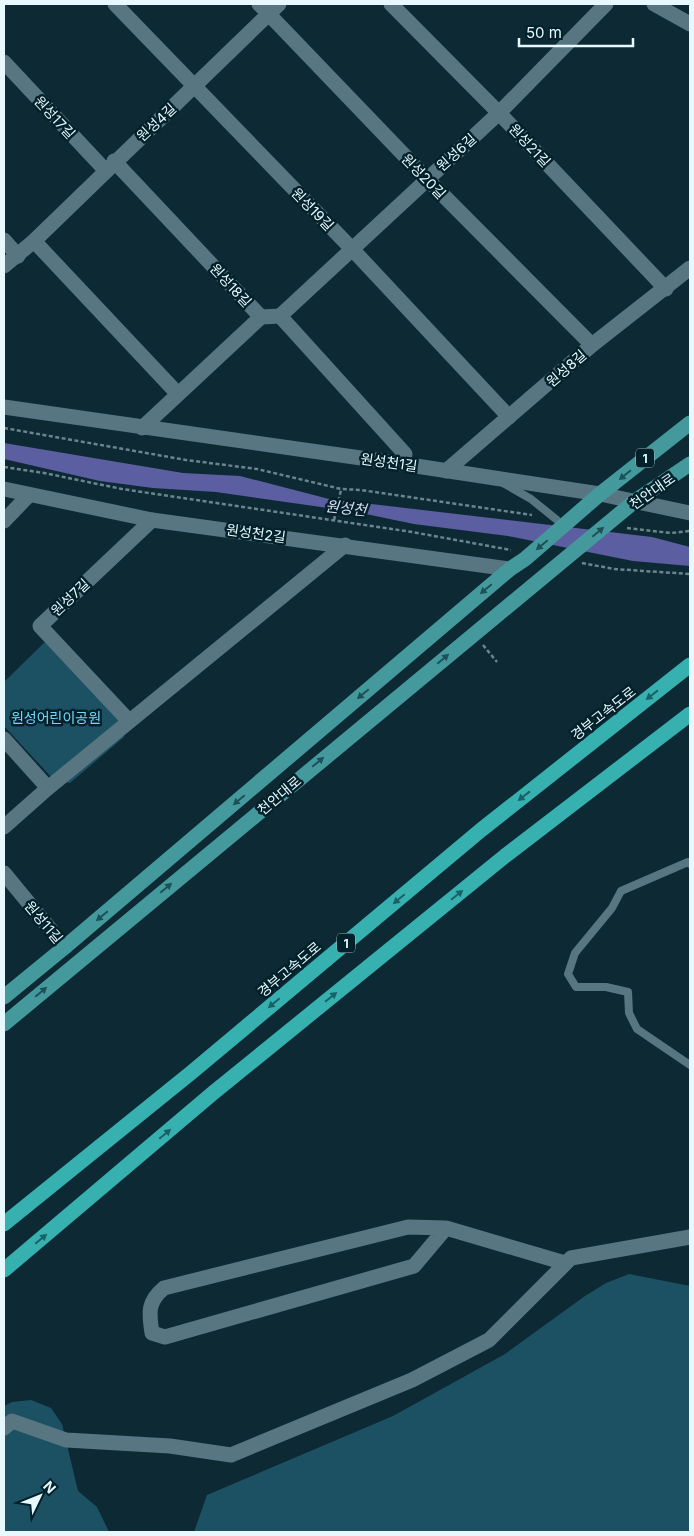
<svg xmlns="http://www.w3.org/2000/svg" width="694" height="1536" font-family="Inter,'Noto Sans KR',sans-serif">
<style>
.green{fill:#1c5163}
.water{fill:#5b5ea0}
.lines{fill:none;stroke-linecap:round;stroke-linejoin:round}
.path{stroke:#6c848c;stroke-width:2.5;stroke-dasharray:4 2.5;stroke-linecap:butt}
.service{stroke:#577681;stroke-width:8}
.minor{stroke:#577681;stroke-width:15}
.tertiary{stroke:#577681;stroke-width:15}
.primary{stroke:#44999d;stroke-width:15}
.motorway{stroke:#37b0b0;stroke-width:15}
.oneway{fill:#1d5158}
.oneway2{fill:#1a6166}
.labels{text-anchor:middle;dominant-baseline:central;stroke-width:5;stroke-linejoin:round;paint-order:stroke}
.shield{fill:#03212a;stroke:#a3b8be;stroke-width:1}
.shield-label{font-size:12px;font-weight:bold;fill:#e7f8fe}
.street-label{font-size:14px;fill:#e7f8fe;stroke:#03212a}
.park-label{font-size:14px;fill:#72d8fc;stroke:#03212a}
.water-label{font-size:15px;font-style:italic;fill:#dadcf0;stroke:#03212a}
</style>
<rect width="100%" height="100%" fill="#0d2a34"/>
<!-- green -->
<g class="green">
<polygon points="46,641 124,726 124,737 70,783 55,781 4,726 4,682"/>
<polygon points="629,1274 690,1286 690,1532 4,1532 4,1406 12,1402 31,1400 51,1408 62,1424 78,1491 97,1507 109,1532 194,1532 207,1495 393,1416 505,1354 585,1296 606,1283"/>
</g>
<!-- water -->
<polygon class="water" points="4,443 183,473 240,476 329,499 652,537 690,547 690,566 633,561 508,536 414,524 356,512 216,492 153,488 100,481 4,459"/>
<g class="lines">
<!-- path -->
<g class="path">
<polyline points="4,428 186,460 257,469 341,489 361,490 532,515"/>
<polyline points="4,467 44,473 122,489 412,532 511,550"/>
<polyline points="334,520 341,490"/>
<polyline points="627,528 671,533 690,531"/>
<polyline points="582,563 614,569 690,574"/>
<polyline points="483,645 497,662"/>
</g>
<!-- service -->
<g class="service">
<polyline points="503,483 531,499 557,520"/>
<polyline points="690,864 688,862 621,891 612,908 575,953 568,974 576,987 606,987 628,992 629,1013 637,1029 690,1065"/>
</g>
<!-- minor -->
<g class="minor">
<polyline points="115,4 353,250 509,417"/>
<polyline points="259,4 427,179 592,345"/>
<polyline points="391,4 499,113 666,289"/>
<polyline points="4,62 106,171"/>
<polyline points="114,161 261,317 280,316 405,454 403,464"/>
<polyline points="4,240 18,256"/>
<polyline points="34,241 177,393"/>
<polyline points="4,266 34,241 279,4"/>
<polyline points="280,316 499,113 606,4"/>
<polyline points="4,407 403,464 600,494 690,513"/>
<polyline points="142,428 261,317"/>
<polyline points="446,471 592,345 690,268"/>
<polyline points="4,489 152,520 510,569"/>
<polyline points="4,521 29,495"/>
<polyline points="129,721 40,626 152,520"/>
<polyline points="4,739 48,788"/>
<polyline points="4,827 48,788 345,545"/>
<polyline points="4,873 65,947"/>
<path d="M446 1228 414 1266 165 1337 152 1333C149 1313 147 1302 164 1288L408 1227 446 1228 565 1263"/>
<polyline points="4,1428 12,1421 66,1440 170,1446 231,1455 412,1380 489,1340 571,1258 690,1237"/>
</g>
<!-- tertiary -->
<polyline class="tertiary" points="654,4 690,24"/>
<!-- primary -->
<g class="primary">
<polyline points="4,997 65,947 510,569 525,559 600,494 690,423"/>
<polyline points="4,1024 635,501 690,464"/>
</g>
<!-- motorway -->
<g class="motorway">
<polyline points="4,1224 192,1072 481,830 690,665"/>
<polyline points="4,1270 213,1093 505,856 690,714"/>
</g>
</g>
<!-- one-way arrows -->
<defs><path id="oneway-solid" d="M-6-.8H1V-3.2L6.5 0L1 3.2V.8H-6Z" transform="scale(1.25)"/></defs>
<g class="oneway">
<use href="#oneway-solid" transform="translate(625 475) rotate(141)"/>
<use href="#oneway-solid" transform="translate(598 532) rotate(-40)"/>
<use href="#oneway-solid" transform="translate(542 545) rotate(140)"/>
<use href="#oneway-solid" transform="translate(486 589) rotate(140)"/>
<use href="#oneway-solid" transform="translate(443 659) rotate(-40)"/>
<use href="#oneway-solid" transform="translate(363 694) rotate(140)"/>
<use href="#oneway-solid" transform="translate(318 762) rotate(-40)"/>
<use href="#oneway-solid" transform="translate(239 800) rotate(140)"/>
<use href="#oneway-solid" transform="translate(166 888) rotate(-40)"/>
<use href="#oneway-solid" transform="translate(102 916) rotate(140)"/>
<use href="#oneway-solid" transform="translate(41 992) rotate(-40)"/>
</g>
<g class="oneway2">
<use href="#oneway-solid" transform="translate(652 695) rotate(142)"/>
<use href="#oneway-solid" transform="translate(524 796) rotate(142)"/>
<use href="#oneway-solid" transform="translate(457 895) rotate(-39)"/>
<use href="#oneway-solid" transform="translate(399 899) rotate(140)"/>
<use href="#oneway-solid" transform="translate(331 997) rotate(-39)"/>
<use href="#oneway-solid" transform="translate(274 1003) rotate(140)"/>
<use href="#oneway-solid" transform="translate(165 1134) rotate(-40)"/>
<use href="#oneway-solid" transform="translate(41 1239) rotate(-40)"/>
</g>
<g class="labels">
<!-- shield labels -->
<g class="shield">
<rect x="636" y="448.5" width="18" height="19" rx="4"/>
<rect x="337" y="933.5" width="18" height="19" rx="4"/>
</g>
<g class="shield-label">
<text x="645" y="458">1</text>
<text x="346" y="943">1</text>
</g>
<!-- street labels -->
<g class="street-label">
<text transform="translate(55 117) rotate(47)">원성17길</text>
<text transform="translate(156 122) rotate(-43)">원성4길</text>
<text transform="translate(530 145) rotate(47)">원성21길</text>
<text transform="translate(456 152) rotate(-42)">원성6길</text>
<text transform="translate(424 176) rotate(46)">원성20길</text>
<text transform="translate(313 209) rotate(46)">원성19길</text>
<text transform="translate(231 285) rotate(47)">원성18길</text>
<text transform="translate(566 368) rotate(-41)">원성8길</text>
<text transform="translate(389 462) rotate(8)">원성천1길</text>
<text transform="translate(652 491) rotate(-35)">천안대로</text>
<text transform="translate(256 533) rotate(8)">원성천2길</text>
<text transform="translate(70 597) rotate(-43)">원성7길</text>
<text transform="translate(603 713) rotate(-38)">경부고속도로</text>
<text transform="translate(279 795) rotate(-40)">천안대로</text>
<text transform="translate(44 922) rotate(50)">원성11길</text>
<text transform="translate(289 969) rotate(-40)">경부고속도로</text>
</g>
<!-- park labels -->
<g class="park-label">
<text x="56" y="717">원성어린이공원</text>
</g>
<!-- water labels -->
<g class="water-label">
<text transform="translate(346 508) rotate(6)">원성천</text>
</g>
</g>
<!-- border -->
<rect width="694" height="1536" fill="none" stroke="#e7f8fe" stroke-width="10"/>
<!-- north arrow -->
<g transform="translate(40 1496) rotate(47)" stroke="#03212a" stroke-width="4" paint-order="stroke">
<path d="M0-4L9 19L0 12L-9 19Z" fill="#e7f8fe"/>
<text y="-8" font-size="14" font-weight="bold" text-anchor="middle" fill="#e7f8fe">N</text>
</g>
<!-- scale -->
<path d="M519 38v8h114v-8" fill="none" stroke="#e7f8fe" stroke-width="2.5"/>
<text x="526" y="38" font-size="15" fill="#e7f8fe" stroke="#03212a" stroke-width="4" paint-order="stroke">50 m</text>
</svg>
